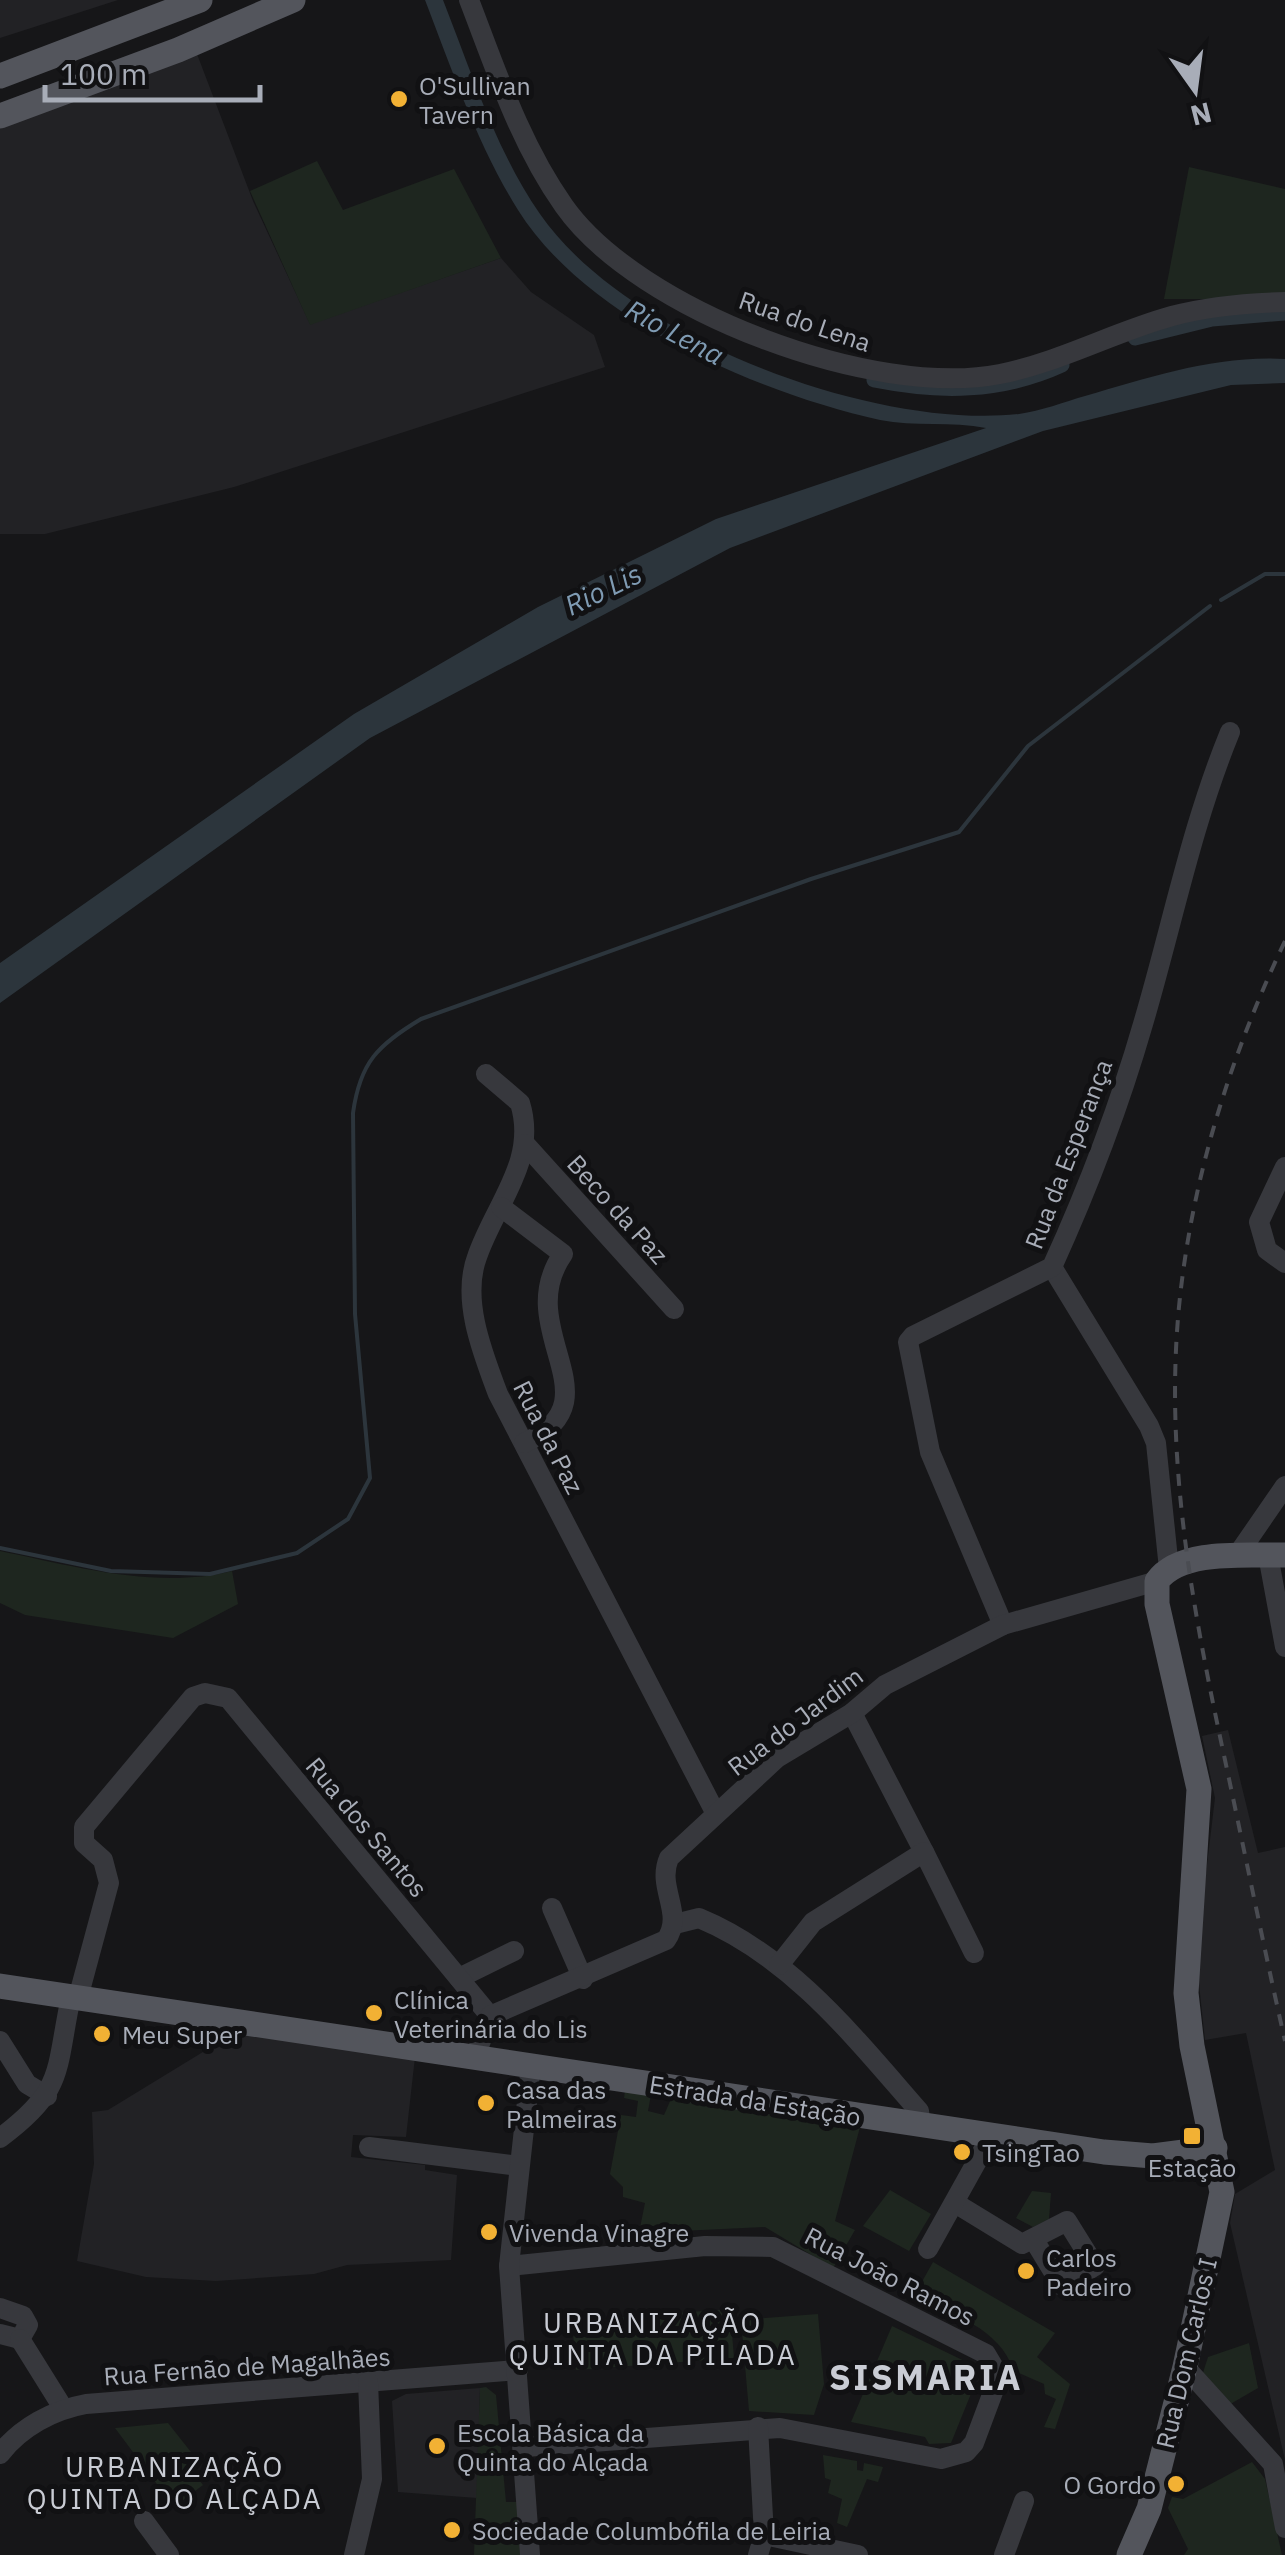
<svg xmlns="http://www.w3.org/2000/svg" width="1285" height="2555" font-family="'IBM Plex Sans',sans-serif">
<style>
.built{fill:#222225}
.green{fill:#1e261f}
.water{fill:#2c353c}
.lines{fill:none;stroke-linecap:round;stroke-linejoin:round}
.stream{stroke:#2c353c;stroke-width:4}
.canal{stroke:#2c353c;stroke-width:15}
.minor{stroke:#37383d;stroke-width:20}
.major{stroke:#53555c;stroke-width:25}
.rail{stroke:#4a4c52;stroke-width:4;stroke-dasharray:12 10;stroke-linecap:butt}
.poi-dot{fill:#f2b134;stroke:#111113;stroke-width:4}
.labels{text-anchor:middle;dominant-baseline:central;stroke-width:10;stroke-linejoin:round;paint-order:stroke}
.poi-label{font-size:25px;fill:#a8adb8;stroke:#111113;text-anchor:start}
.street-label{font-size:25px;fill:#a8adb8;stroke:#111113}
.water-label{font-size:28px;font-style:italic;fill:#7f9bb3;stroke:#111113}
.neighbourhood-label{font-size:28px;letter-spacing:2.5px;fill:#c9ccd4;stroke:#111113}
.district-label{font-size:35px;font-weight:bold;letter-spacing:2.5px;fill:#c9ccd4;stroke:#111113}
</style>
<rect width="100%" height="100%" fill="#161618"/>
<!-- built -->
<g class="built">
<polygon points="0,0 118,0 0,38"/>
<polygon points="197,54 253,201 310,324 501,258 531,292 594,335 605,367 234,487 45,534 0,534 0,128"/>
<polygon points="1228,1730 1258,1853 1285,1847 1285,2460 1230,2223 1235,2194 1275,2170 1246,2033 1205,2040 1196,1956 1215,1798 1202,1736"/>
<polygon points="237,2031 415,2057 406,2137 353,2135 351,2157 425,2165 425,2170 457,2175 451,2260 347,2265 314,2274 216,2281 146,2277 77,2261 94,2164 92,2112 108,2110 216,2044 227,2042"/>
<polygon points="480,2388 477,2498 398,2492 392,2401 406,2394"/>
</g>
<!-- green -->
<g class="green">
<polygon points="317,161 343,210 454,169 501,258 310,325 250,191"/>
<polygon points="1189,167 1285,189 1285,299 1164,299"/>
<path d="M0 1551C73 1566 157 1590 232 1571L238 1604 173 1638 25 1615 0 1603Z"/>
<polygon points="625,2091 651,2095 648,2111 664,2115 671,2099 860,2127 835,2221 855,2230 833,2268 765,2227 639,2233 645,2203 623,2197 623,2187 610,2174 621,2115 636,2117 638,2101 624,2098"/>
<polygon points="890,2190 931,2214 909,2251 863,2226"/>
<polygon points="1032,2191 1051,2193 1049,2219 1033,2227 1016,2218"/>
<path d="M933 2262 1055 2333 1037 2357 1070 2384 1055 2429 1044 2427 1056 2399 1045 2394 1044 2384 1014 2371C999 2327 953 2315 914 2296Z"/>
<polygon points="730,2309 734,2358 576,2370 572,2321"/>
<polygon points="818,2314 824,2384 814,2415 749,2411 741,2320"/>
<polygon points="892,2326 981,2369 951,2443 929,2444 925,2437 851,2422"/>
<polygon points="1249,2343 1258,2388 1227,2406 1201,2379 1208,2357"/>
<polygon points="486,2387 496,2395 506,2502 518,2502 520,2555 474,2555 480,2388"/>
<polygon points="168,2423 198,2461 190,2469 203,2485 174,2507 115,2428"/>
<polygon points="823,2455 857,2461 857,2470 863,2471 864,2463 883,2467 878,2482 867,2479 847,2527 837,2523 842,2499 828,2493 831,2480 825,2478"/>
<polygon points="1252,2462 1265,2479 1282,2555 1184,2555 1188,2549 1168,2508 1172,2497 1183,2499"/>
</g>
<!-- water -->
<path class="water" d="M425 0H443C471 71 496 151 540 214 625 337 872 430 1019 414 1041 411 1064 402 1085 396 1151 377 1216 355 1285 359V383L1231 385 1043 431 730 548 370 738 0 1003V963L354 714 538 607 716 519 986 428C952 421 914 427 880 420 758 393 586 319 518 210 478 146 452 70 425 0Z"/>
<g class="lines">
<!-- stream -->
<g class="stream">
<polyline points="1221,600 1265,574 1285,574"/>
<path d="M0 1548 111 1571 210 1574 297 1553 348 1519 370 1478 355 1314 353 1113C360 1062 378 1045 421 1019L811 879 959 832 1028 746 1210 606"/>
</g>
<!-- canal -->
<g class="canal">
<polyline points="1135,338 1212,319 1285,313"/>
<path d="M874 380C939 393 1001 393 1062 365"/>
</g>
<!-- minor -->
<g class="minor">
<path d="M469 0C496 70 520 144 564 206 638 311 875 399 1000 374 1060 362 1114 332 1172 316 1209 306 1247 303 1285 302"/>
<path d="M486 1074 520 1103C538 1161 495 1204 477 1257 461 1300 483 1354 498 1394L716 1814"/>
<polyline points="525,1144 674,1309"/>
<polyline points="1285,1167 1259,1222 1267,1250 1285,1263"/>
<path d="M501 1207 563 1254C510 1330 620 1400 524 1443"/>
<polyline points="1052,1267 1149,1426 1156,1443 1169,1569"/>
<polyline points="1268,1555 1285,1647"/>
<polyline points="1236,1557 1285,1486"/>
<path d="M1003 1625 930 1452 908 1342 913 1336 1052 1267C1088 1188 1119 1107 1143 1024 1172 926 1191 827 1230 732"/>
<polyline points="852,1713 924,1852"/>
<polyline points="552,1908 583,1979"/>
<path d="M675 1924 699 1918C791 1956 855 2038 919 2111L921 2126"/>
<polyline points="779,1965 813,1922 924,1852 974,1953"/>
<polyline points="459,1978 514,1951"/>
<polyline points="78,1998 109,1883 103,1860 84,1843 84,1827 193,1697 205,1693 228,1698 490,2016"/>
<polyline points="0,2041 27,2084 47,2096"/>
<path d="M475 2057 490 2016 666 1940C685 1913 656 1888 669 1858L777 1758 852 1713 885 1685 1003 1625 1157 1581"/>
<path d="M0 2138C66 2089 55 2071 71 1997"/>
<polyline points="369,2147 519,2166"/>
<polyline points="955,2203 1022,2244 1067,2221 1095,2266 1062,2286 1034,2240"/>
<polyline points="928,2249 991,2136"/>
<polyline points="509,2266 705,2246 773,2247 986,2354 999,2376 974,2443 966,2452 941,2459 780,2428 525,2447"/>
<polyline points="0,2308 23,2316 28,2325 20,2339 0,2334"/>
<polyline points="20,2339 63,2408"/>
<polyline points="1185,2367 1273,2464 1285,2528"/>
<polyline points="758,2427 764,2535"/>
<path d="M0 2454C21 2427 53 2410 86 2404L518 2370"/>
<polyline points="144,2521 169,2555"/>
<polyline points="354,2555 372,2479 368,2382"/>
<polyline points="530,2555 509,2266 531,2065"/>
<polyline points="758,2555 764,2535 858,2555"/>
<polyline points="1004,2555 1024,2501"/>
</g>
<!-- major -->
<g class="major">
<polyline points="0,76 200,0"/>
<polyline points="0,116 178,50 293,0"/>
<polyline points="0,1986 1104,2152 1153,2156 1215,2148"/>
<path d="M1129 2555 1149 2509 1185 2367 1222 2192 1192 2046 1186 1993 1199 1789 1157 1604V1581C1181 1548 1249 1556 1285 1555"/>
</g>
<!-- rail -->
<path class="rail" d="M1285 941C1234 1048 1197 1162 1182 1280 1161 1443 1191 1602 1225 1760 1245 1854 1264 1948 1285 2041"/>
</g>
<!-- markers -->
<g class="poi-dot">
<circle cx="399" cy="99" r="10"/>
<circle cx="374" cy="2013" r="10"/>
<circle cx="102" cy="2034" r="10"/>
<circle cx="486" cy="2103" r="10"/>
<rect x="1182" y="2126" width="20" height="20" rx="5"/>
<circle cx="962" cy="2152" r="10"/>
<circle cx="489" cy="2232" r="10"/>
<circle cx="1026" cy="2271" r="10"/>
<circle cx="437" cy="2446" r="10"/>
<circle cx="1176" cy="2484" r="10"/>
<circle cx="452" cy="2530" r="10"/>
</g>
<g class="labels">
<!-- poi labels -->
<g class="poi-label">
<text x="419" y="85">O'Sullivan<tspan x="419" dy="29">Tavern</tspan></text>
<text x="394" y="1999">Clínica<tspan x="394" dy="29">Veterinária do Lis</tspan></text>
<text x="122" y="2034">Meu Super</text>
<text x="506" y="2089">Casa das<tspan x="506" dy="29">Palmeiras</tspan></text>
<text x="982" y="2152">TsingTao</text>
<text x="1192" y="2167" text-anchor="middle">Estação</text>
<text x="509" y="2232">Vivenda Vinagre</text>
<text x="1046" y="2257">Carlos<tspan x="1046" dy="29">Padeiro</tspan></text>
<text x="457" y="2432">Escola Básica da<tspan x="457" dy="29">Quinta do Alçada</tspan></text>
<text x="1156" y="2484" text-anchor="end">O Gordo</text>
<text x="472" y="2530">Sociedade Columbófila de Leiria</text>
</g>
<!-- street labels -->
<g class="street-label">
<text transform="translate(805 321) rotate(19)">Rua do Lena</text>
<text transform="translate(1068 1154) rotate(-69)">Rua da Esperança</text>
<text transform="translate(618 1209) rotate(48)">Beco da Paz</text>
<text transform="translate(549 1437) rotate(63)">Rua da Paz</text>
<text transform="translate(795 1721) rotate(-37)">Rua do Jardim</text>
<text transform="translate(367 1827) rotate(50)">Rua dos Santos</text>
<text transform="translate(755 2100) rotate(9)">Estrada da Estação</text>
<text transform="translate(890 2276) rotate(27)">Rua João Ramos</text>
<text transform="translate(1186 2353) rotate(-77)">Rua Dom Carlos I</text>
<text transform="translate(247 2366) rotate(-4)">Rua Fernão de Magalhães</text>
</g>
<!-- water labels -->
<g class="water-label">
<text transform="translate(675 332) rotate(28)">Rio Lena</text>
<text transform="translate(603 589) rotate(-26)">Rio Lis</text>
</g>
<!-- neighbourhood labels -->
<g class="neighbourhood-label">
<text x="653" y="2322">URBANIZAÇÃO<tspan x="653" dy="32">QUINTA DA PILADA</tspan></text>
<text x="175" y="2466">URBANIZAÇÃO<tspan x="175" dy="32">QUINTA DO ALÇADA</tspan></text>
</g>
<!-- district labels -->
<g class="district-label">
<text x="926" y="2377">SISMARIA</text>
</g>
</g>
<!-- north arrow -->
<g transform="translate(1195 90) rotate(166)" stroke="#111113" stroke-width="8" paint-order="stroke">
<path d="M0-8L18 38L0 25L-18 38Z" fill="#a8adb8"/>
<text y="-15" font-size="28" font-weight="bold" text-anchor="middle" fill="#a8adb8">N</text>
</g>
<!-- scale -->
<path d="M45 85v15h215v-15" fill="none" stroke="#a8adb8" stroke-width="5"/>
<text x="60" y="85" font-size="30" fill="#a8adb8" stroke="#111113" stroke-width="8" paint-order="stroke">100 m</text>
</svg>
